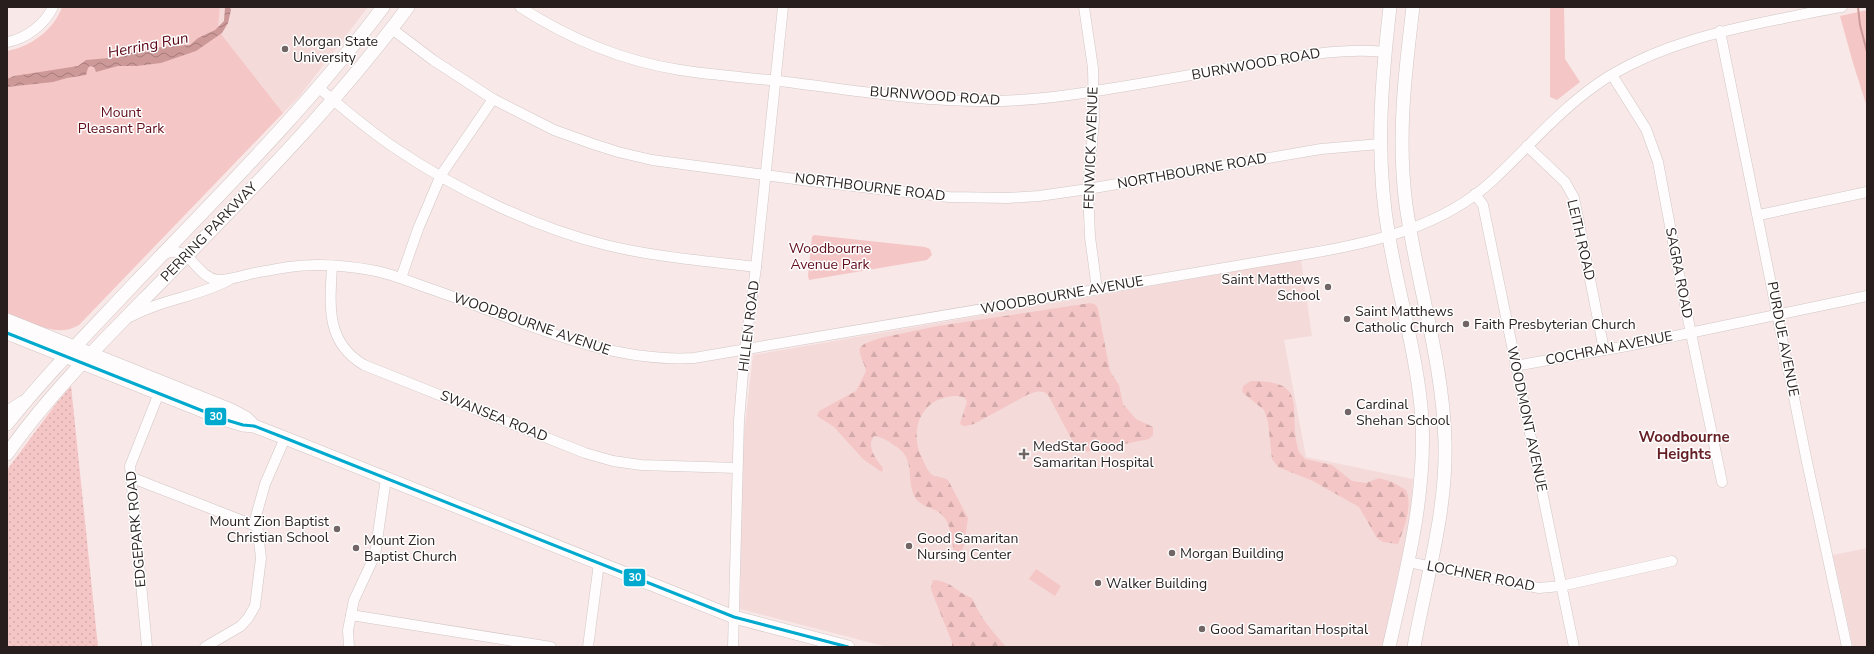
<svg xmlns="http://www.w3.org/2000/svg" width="1874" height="654" font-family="'Nunito Sans',sans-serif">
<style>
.built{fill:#f5dada}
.grass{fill:url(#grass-dots)}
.forest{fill:url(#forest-firs)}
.park{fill:#f5c6c6}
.water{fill:url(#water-waves)}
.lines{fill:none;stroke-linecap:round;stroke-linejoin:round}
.stream{stroke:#cd9898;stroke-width:2}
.minor-casing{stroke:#d2c6c6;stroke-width:11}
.major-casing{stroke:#d2c6c6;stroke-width:14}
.minor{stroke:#fefcfc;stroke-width:10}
.major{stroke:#fefcfc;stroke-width:13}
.bus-1-casing{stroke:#fff;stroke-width:6}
.bus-1{stroke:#00a9ce;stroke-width:3}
.poi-dot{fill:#716565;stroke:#fff;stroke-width:1.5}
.labels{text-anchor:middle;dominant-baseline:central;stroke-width:3;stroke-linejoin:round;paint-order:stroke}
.poi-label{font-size:14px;fill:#281e1e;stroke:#fff;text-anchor:start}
.street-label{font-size:14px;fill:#281e1e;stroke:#fff}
.park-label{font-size:14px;fill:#600c19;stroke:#fff}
.water-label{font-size:15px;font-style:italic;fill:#590313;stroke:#fff}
.neighbourhood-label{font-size:15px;font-weight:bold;fill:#662025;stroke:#fff}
.line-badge{stroke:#fff;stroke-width:1.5}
.badge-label{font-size:11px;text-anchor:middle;font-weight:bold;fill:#fff}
</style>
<defs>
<pattern id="grass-dots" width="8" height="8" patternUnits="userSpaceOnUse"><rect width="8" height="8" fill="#f5c6c6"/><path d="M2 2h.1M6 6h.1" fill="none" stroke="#d2aaaa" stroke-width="1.8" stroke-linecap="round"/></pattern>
<pattern id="forest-firs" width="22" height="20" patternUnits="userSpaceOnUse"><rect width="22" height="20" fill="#f5c6c6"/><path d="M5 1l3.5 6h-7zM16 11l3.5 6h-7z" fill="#d2aaaa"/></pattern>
<pattern id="water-waves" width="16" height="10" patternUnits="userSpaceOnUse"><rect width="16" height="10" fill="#cd9898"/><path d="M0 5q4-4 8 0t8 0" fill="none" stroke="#a67b7b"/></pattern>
</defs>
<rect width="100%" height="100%" fill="#f8e8e8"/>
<!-- built -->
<g class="built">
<polygon points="220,7 368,7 299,97 283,113 218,30"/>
<polygon points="1301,260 1312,336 1284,340 1306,457 1413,479 1410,518 1383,647 888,647 740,609 742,451 753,355"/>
<polygon points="1867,548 1867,647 1853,647 1833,555"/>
</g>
<!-- grass -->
<polygon class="grass" points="71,386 98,647 7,647 7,470 55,405"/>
<!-- forest -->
<g class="forest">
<path d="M1090 303 1096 305 1098 309 1110 371 1119 385 1123 404 1136 419 1153 427V435L1149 439 1079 453 1048 395C1042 389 1035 392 1029 394L974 424 965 426 961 425 960 423 967 402 965 398C959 395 953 396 947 397 918 403 910 434 922 458 925 463 926 469 931 474 936 478 942 476 948 480L968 518 964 545 961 553 954 552C951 537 951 517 935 510 928 507 921 505 916 499 907 485 913 468 905 455 902 450 895 446 891 443 887 440 879 436 874 436 866 447 876 459 883 468L882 472 880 471 863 459 834 427 817 416 819 411 856 391 866 371C865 363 858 355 860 348L864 344 880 338 938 326Z"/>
<path d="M1251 381C1308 381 1289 405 1297 445L1299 452 1305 459 1332 465 1352 481 1366 483 1379 478 1392 482 1406 490C1413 505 1404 529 1398 544L1383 542 1377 538 1359 507 1313 481 1278 467 1272 459 1268 422 1264 410 1242 392 1243 386Z"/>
<path d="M933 580C952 581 957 593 972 598 980 617 992 631 1006 647H952V642L933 595 931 588Z"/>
</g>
<!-- park -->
<g class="park">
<path d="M62 7H220L218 30 283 113 79 325C57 339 29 321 7 313V51C30 47 54 30 62 7Z"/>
<polygon points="1550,7 1564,7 1565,59 1580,82 1557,100 1550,97"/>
<polygon points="1867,10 1867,107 1853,63 1840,16"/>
<polygon points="814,235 925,247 930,249 932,255 927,260 809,280 808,276 812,237"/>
<polygon points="1036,569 1061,586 1055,596 1029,579"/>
</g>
<!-- water -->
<polygon class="water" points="225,7 230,7 231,10 228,23 222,33 196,51 161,63 136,66 118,66 96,72 94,67 90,66 88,68 86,75 67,78 53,82 7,87 7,79 14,76 78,66 86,60 121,57 127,53 151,51 160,47 190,45 198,38 215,30 224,21"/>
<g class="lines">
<!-- stream -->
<polyline class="stream" points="1858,7 1860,25 1867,52"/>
<defs>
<g id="minor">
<path d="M520 7C568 38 623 61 680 70 718 76 757 78 795 83 859 91 924 102 989 101 1024 101 1060 97 1095 91 1148 83 1200 73 1253 64 1297 57 1340 47 1385 52"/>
<polyline points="1084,7 1093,68 1094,120 1088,189 1090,237 1097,289"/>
<polyline points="392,29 433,60 493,99 554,130 593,144 618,152 652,160 810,181 949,197 1008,198 1039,196 1088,189 1321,149 1380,144"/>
<polyline points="1720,31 1807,462 1847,647"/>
<path d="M7 42C26 39 45 24 53 7"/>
<polyline points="1612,75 1646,129 1658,162 1682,290 1722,482"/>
<path d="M319 88C344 109 368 130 395 148 455 189 535 228 606 245 655 257 706 261 756 267"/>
<polyline points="1527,146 1565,182 1574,198 1604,350"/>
<polyline points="1475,194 1483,205 1574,647"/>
<polyline points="1759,215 1867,192"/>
<path d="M162 255C166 253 172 251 177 252 193 254 199 278 218 280 230 280 242 276 254 273 265 271 277 269 289 267 317 263 349 266 376 271 396 275 415 284 434 290 518 319 603 363 694 358L1312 253C1376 242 1443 226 1492 181 1531 145 1565 103 1611 75 1664 44 1721 31 1780 19 1800 15 1821 10 1842 7"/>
<path d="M332 266C330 305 325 342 364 365L585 453 613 461 641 465 737 468"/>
<polyline points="401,278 418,229 441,175 493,99"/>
<path d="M132 316C162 299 198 297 229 280"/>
<polyline points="1515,366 1627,346 1867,296"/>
<polyline points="7,411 22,401"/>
<polyline points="130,477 256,526"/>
<polyline points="1408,562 1539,588 1561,586 1672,561"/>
<polyline points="351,615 551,647"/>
<polyline points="147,647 130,466 159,393"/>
<polyline points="205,647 241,626 248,618 255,606 261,558 256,516 265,484 285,438"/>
<polyline points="349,647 348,630 354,600 375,555 386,478"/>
<polyline points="588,647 599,563"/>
<polyline points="733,647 739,420 745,349 756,267 783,7"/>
</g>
<g id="major">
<path d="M1413 7C1405 73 1397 138 1406 205 1417 284 1443 361 1445 442 1447 512 1426 579 1414 647"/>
<polyline points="7,320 231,410 246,418 253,425"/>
<polyline points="7,333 223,419 243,425 254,426 285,438 734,617 848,647"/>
<path d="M7 424C46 375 90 331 133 285 219 195 308 107 383 7"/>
<path d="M7 454C51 391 110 334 164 279 249 192 335 105 408 7"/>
<path d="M1389 647C1406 571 1426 498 1422 419 1418 358 1399 298 1389 237 1375 160 1381 84 1390 7"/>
</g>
</defs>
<!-- minor casing -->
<use href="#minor" class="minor-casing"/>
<!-- major casing -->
<use href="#major" class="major-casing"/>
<!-- minor -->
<use href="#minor" class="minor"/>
<!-- major -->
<use href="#major" class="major"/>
<defs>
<polyline id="bus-1" points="7,333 223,419 243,425 254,426 285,438 734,617 848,647"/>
</defs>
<!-- bus-1 casing -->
<use href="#bus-1" class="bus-1-casing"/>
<!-- bus-1 -->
<use href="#bus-1" class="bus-1"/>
</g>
<!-- markers -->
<g class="poi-dot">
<circle cx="285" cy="49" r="4"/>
<circle cx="1328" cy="287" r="4"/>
<circle cx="1347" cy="319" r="4"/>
<circle cx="1466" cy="324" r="4"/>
<circle cx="1348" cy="412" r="4"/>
<path d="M1022 448h4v4h4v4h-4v4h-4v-4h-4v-4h4z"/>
<circle cx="337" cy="529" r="4"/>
<circle cx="909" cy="546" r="4"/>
<circle cx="356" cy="548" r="4"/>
<circle cx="1172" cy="553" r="4"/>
<circle cx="1098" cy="583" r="4"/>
<circle cx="1202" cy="629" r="4"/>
</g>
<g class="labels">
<!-- poi labels -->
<g class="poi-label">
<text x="293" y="41">Morgan State<tspan x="293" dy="16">University</tspan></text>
<text x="1320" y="279" text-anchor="end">Saint Matthews<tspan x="1320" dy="16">School</tspan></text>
<text x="1355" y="311">Saint Matthews<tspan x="1355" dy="16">Catholic Church</tspan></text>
<text x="1474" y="324">Faith Presbyterian Church</text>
<text x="1356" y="404">Cardinal<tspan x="1356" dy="16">Shehan School</tspan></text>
<text x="1033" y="446">MedStar Good<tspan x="1033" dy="16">Samaritan Hospital</tspan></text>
<text x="329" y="521" text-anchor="end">Mount Zion Baptist<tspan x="329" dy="16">Christian School</tspan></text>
<text x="917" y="538">Good Samaritan<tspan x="917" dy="16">Nursing Center</tspan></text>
<text x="364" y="540">Mount Zion<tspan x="364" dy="16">Baptist Church</tspan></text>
<text x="1180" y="553">Morgan Building</text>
<text x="1106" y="583">Walker Building</text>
<text x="1210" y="629">Good Samaritan Hospital</text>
</g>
<!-- street labels -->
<g class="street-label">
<text transform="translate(1256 64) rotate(-10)">BURNWOOD ROAD</text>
<text transform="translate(935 96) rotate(4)">BURNWOOD ROAD</text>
<text transform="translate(1091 148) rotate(-88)">FENWICK AVENUE</text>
<text transform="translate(1192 171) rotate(-10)">NORTHBOURNE ROAD</text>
<text transform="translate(870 187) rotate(7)">NORTHBOURNE ROAD</text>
<text transform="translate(209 232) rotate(-46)">PERRING PARKWAY</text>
<text transform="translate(1581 240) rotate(77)">LEITH ROAD</text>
<text transform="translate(1679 273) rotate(79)">SAGRA ROAD</text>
<text transform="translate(1062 295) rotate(-10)">WOODBOURNE AVENUE</text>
<text transform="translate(532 324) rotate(19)">WOODBOURNE AVENUE</text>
<text transform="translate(749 326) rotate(-83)">HILLEN ROAD</text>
<text transform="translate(1783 339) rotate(79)">PURDUE AVENUE</text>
<text transform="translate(1609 348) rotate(-11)">COCHRAN AVENUE</text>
<text transform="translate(494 416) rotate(22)">SWANSEA ROAD</text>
<text transform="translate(1527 419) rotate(78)">WOODMONT AVENUE</text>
<text transform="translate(136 529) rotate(-95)">EDGEPARK ROAD</text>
<text transform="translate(1481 576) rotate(11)">LOCHNER ROAD</text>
</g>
<!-- park labels -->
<g class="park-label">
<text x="121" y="112">Mount<tspan x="121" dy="16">Pleasant Park</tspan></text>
<text x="830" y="248">Woodbourne<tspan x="830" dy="16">Avenue Park</tspan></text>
</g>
<!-- water labels -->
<g class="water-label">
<text transform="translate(148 45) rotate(-11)">Herring Run</text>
</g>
<!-- neighbourhood labels -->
<g class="neighbourhood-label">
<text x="1684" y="437">Woodbourne<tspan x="1684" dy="17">Heights</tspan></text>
</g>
</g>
<g class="line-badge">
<rect x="204" y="407" width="23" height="19" rx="4" fill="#00a9ce"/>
<rect x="623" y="568" width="23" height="19" rx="4" fill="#00a9ce"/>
</g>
<g class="badge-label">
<text x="216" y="420">30</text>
<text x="635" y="581">30</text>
</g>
<!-- border -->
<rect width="1874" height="654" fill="none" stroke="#281e1e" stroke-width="16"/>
</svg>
